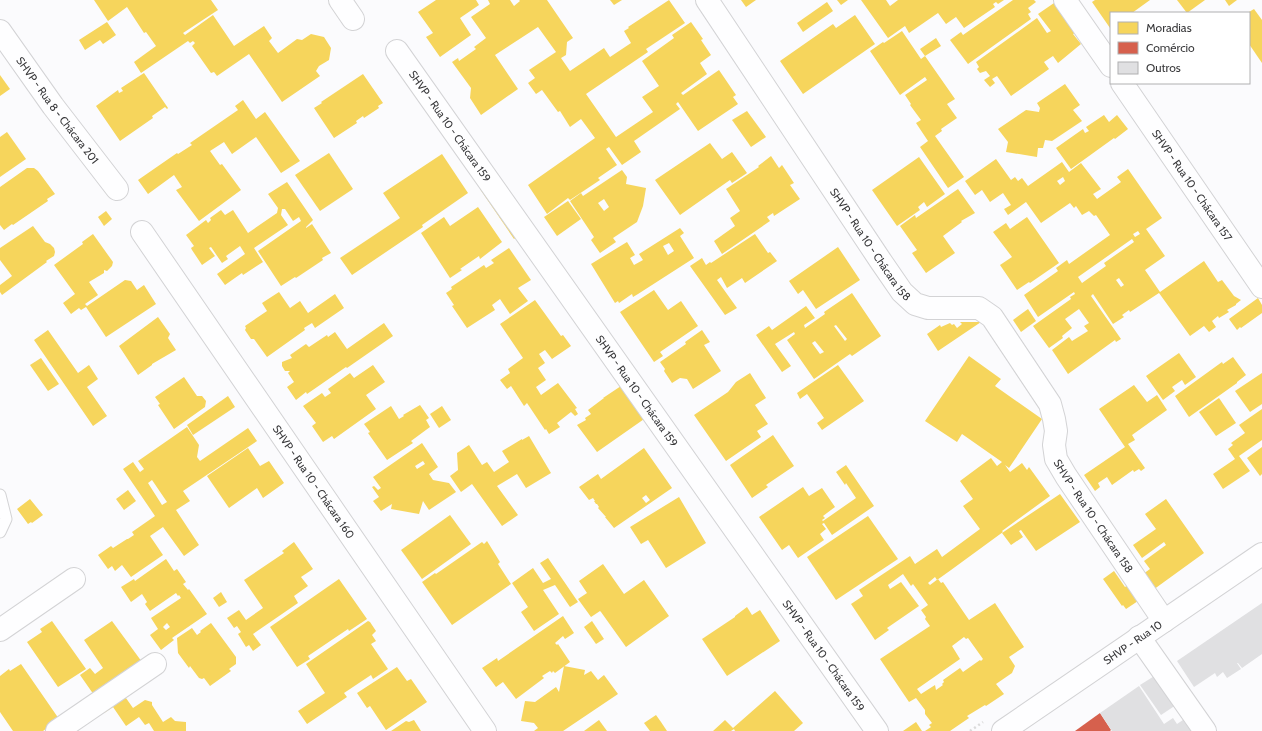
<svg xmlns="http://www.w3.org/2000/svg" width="1262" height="731" font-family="Cabin,sans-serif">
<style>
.homes{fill:#f6d55c;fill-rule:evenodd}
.shops{fill:#d6604d}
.building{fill:#e0e0e2}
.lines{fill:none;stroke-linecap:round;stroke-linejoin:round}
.lane-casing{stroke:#d3d3d5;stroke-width:13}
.street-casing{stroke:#d3d3d5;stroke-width:24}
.secondary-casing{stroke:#d3d3d5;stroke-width:24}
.path{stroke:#dadada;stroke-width:2.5;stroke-dasharray:2 3;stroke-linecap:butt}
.lane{stroke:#fefeff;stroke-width:11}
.street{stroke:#fefeff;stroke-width:22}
.secondary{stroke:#fefeff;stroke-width:22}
.labels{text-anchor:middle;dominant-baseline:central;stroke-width:4;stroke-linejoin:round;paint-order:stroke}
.street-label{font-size:11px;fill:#39393b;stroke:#fff}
</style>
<rect width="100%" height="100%" fill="#fbfbfd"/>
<!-- homes -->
<g class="homes">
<polygon points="94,0 211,0 218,10 183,33 185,35 213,15 234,46 264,26 272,38 269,41 278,53 297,39 302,40 311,34 324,37 331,48 329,60 319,66 316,71 320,76 282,102 249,54 217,76 214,72 211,73 192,46 195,43 193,41 190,43 188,41 141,73 134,62 156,46 146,32 144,33 127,7 108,21"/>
<polygon points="436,0 476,0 479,5 460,18 471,35 440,57 426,37 433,33 418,12"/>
<polygon points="488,0 510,0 514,6 520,1 519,0 547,0 573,38 567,42 566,55 561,58 570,71 604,48 610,57 631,43 624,31 629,28 628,27 669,0 685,23 646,49 648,52 586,94 616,137 653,112 642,97 659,86 642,61 674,38 672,35 691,22 703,39 701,40 711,55 700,63 707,74 681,93 683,95 719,70 736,95 733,97 738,104 698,131 678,102 676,104 680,109 657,125 656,122 657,125 634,141 641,152 622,165 609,147 606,149 617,165 598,178 600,180 570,200 568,198 547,214 528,185 595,138 581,119 570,127 560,111 558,112 542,90 536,94 528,83 535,78 529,70 556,52 538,27 495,55 518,89 481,115 470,98 471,88 452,62 458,58 459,61 476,49 474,47 486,38 471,17 490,4"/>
<polygon points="610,0 622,0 614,5"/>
<polygon points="741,0 756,0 746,7"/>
<polygon points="837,0 848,0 841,5"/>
<polygon points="861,0 886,0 890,6 898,0 1004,0 998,4 996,2 993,4 995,7 964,28 956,17 946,24 938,13 909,33 905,26 888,38"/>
<polygon points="1013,0 1034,0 1036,2 1028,8 1031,12 1028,14 1031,19 968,64 950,40 961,32 963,35"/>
<polygon points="1095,0 1150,0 1132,13 1111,13 1111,27 1110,28 1092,2"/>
<polygon points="1177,0 1205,0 1187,13"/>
<polygon points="1225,0 1237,0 1229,6"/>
<polygon points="827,2 833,11 803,32 797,23"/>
<polygon points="1054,3 1075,33 1073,34 1081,44 1058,63 1053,56 1044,62 1049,69 1011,96 997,76 992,79 995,83 990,87 984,80 990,76 986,71 980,73 977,69 979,67 976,62 1037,18 1047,33 1051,31 1038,14"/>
<polygon points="1254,9 1262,20 1262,63 1249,44 1249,12"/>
<polygon points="855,15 875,44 803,94 780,61 833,24 836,28"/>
<polygon points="107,22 116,35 103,44 100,40 85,50 79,40"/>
<polygon points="902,31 921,59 925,56 920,49 936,38 941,46 925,56 955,99 947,104 957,118 941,129 942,131 935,136 964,177 948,188 920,147 928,141 916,123 921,120 910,105 911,104 905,95 927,80 925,77 900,95 870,51 883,42 884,43"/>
<polygon points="144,73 168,108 167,109 165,107 152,116 153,118 120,141 96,106 118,90 119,93 123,91 121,88"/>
<polygon points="363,74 383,103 378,106 379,108 364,118 363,116 356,121 357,123 334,138 314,108 322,103 321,102"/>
<polygon points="0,75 10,89 0,96"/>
<polygon points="1065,84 1080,105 1073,110 1082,121 1052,141 1045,140 1043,148 1038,148 1037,157 1006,152 1008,142 998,129 1026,110 1039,112 1040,108 1037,103"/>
<polygon points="243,100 256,119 265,112 300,161 281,173 256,137 232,154 224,142 210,151 220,165 222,164 241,190 199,221 176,190 182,187 174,175 148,194 138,180 177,153 178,154 192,145 190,143 238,110 235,106"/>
<polygon points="747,111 766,137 751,147 732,120"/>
<polygon points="1104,115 1109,122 1117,115 1128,129 1115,139 1114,138 1071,169 1056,148 1083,129 1085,133 1089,131 1086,127"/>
<polygon points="7,132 26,159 0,177 0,137"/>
<polygon points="710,143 722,159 732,152 747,173 732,183 730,180 680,215 655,180"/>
<polygon points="329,153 353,189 320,211 295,175"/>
<polygon points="442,154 468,193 422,225 423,227 352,275 340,258 400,218 383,193"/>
<polygon points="771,156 779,168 782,165 794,183 790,185 800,199 774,216 773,213 767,217 770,221 722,254 714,241 735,226 730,218 740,211 726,189 759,167 758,166"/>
<polygon points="919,157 945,194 927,207 924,202 918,207 920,210 897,226 872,190"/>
<path d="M996 159 1011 180 1015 177 1018 181 1022 178 1028 186 1062 162 1069 172 1081 163 1101 189 1093 194 1097 199 1121 182 1117 177 1128 169 1162 218 1146 229 1165 256 1145 270 1160 292 1204 261 1218 282 1222 280 1234 296 1241 300 1236 304V305L1227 310 1229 312 1219 318 1218 316 1212 321 1216 327 1209 332 1204 326 1190 336 1159 293 1130 312 1129 310 1122 315 1124 317 1113 324 1093 294 1091 296 1121 339 1116 342 1115 340 1068 374 1052 350 1069 337 1072 341 1088 331 1084 326 1089 323 1079 309 1065 319 1072 328 1062 336 1063 338 1049 348 1033 326 1071 299 1070 297 1075 294 1074 292 1038 317 1024 295 1058 271 1056 268 1067 260 1069 264 1110 235 1096 215 1094 216 1089 211 1082 215 1076 206 1074 208 1070 203 1041 223 1026 202 1008 215 1004 209 1011 205 1003 193 990 202 982 190 975 195 965 181ZM1063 177 1065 181 1060 185 1057 181ZM1138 231 1140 234 1135 237 1133 234ZM1132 239 1134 242 1104 263 1106 266 1082 283 1078 277ZM1119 278 1124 285 1121 287 1116 280Z"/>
<polygon points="27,168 34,168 38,171 55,194 47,199 48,201 13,225 12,224 4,230 0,225 0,187"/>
<path d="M622 170 627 177 626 184 646 188 643 206 637 222 613 238 616 242 600 253 591 240 594 237 570 201 581 193 583 196ZM604 199 609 207 604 211 598 203Z"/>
<polygon points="287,182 313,220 306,227 306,228 312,224 331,253 322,258 323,260 296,278 295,277 281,286 258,251 301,221 299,217 293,221 285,209 282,209 281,215 288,225 254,248 263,262 243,275 242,273 225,285 217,274 245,254 240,246 226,256 228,259 222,263 211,247 209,248 215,256 202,265 192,250 191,248 194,246 186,235 206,220 208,223 211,220 210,218 221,210 225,215 233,210 248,233 277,213 278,208 268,194"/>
<polygon points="483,187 518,236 514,239 480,189"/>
<polygon points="958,189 975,213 961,221 962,222 943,236 955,253 926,273 912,253 917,250 900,226 915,215 916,218"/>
<polygon points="568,201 581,219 557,236 544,217"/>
<polygon points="478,207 502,242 480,259 479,256 460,269 462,270 450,278 421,233 444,217 450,226"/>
<polygon points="106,211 112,219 104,226 98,217"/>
<polygon points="1027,217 1059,263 1030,283 1029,282 1017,290 1000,265 1012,257 993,232 1006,223 1010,229"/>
<polygon points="33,226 45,242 50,244 54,248 55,252 54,256 46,261 47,262 2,295 0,292 0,285 12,276 0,260 0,248"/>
<path d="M680 228 684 233 680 236 694 258 638 294 633 297 632 294 619 303 618 301 615 303 591 264 627 242 635 255 630 258 634 265 643 260 639 254ZM669 243 674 251 668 255 663 246Z"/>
<polygon points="93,234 113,262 112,266 107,271 104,270 104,273 89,282 98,295 85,304 87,306 125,280 131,281 137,290 144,285 156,304 106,337 86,307 81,310 79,308 71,314 63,303 75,294 54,265 83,244 82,242"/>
<polygon points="755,234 768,253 770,252 777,261 745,283 742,278 727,288 721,277 717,280 737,308 725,315 690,266 702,258 706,265 710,262 711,263"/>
<polygon points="838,247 860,280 816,309 803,290 798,294 789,281"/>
<polygon points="509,248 531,280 518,288 528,301 510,314 500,299 492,305 495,310 467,328 452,306 454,305 446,293 452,289 451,287 484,265 486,268 494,263 491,260"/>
<polygon points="654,290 668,310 681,301 698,326 660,352 663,356 654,362 620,312"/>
<polygon points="279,292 290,308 300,301 308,313 335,294 344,308 315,328 312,323 304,328 305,330 267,357 254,339 251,339 245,330 246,328 245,326 267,311 262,303"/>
<path d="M852 293 881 336 852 356 850 354 814 379 787 340 795 334 794 332 775 344 791 366 782 372 756 335 769 326 772 330 806 306 815 318 804 325 805 328 825 314 824 312ZM836 325 847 339 845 341 834 326ZM815 341 824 352 820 354 812 343Z"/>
<polygon points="1258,298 1262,305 1262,313 1241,328 1240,327 1237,330 1229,319"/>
<polygon points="535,300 561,336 563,335 571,346 552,359 545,350 539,354 545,363 538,368 546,380 536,387 541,395 558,383 577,408 575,409 578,414 575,416 571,412 557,423 560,427 549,434 546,429 545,430 527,403 524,406 511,386 507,389 500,380 510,373 508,369 523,358 500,324"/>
<polygon points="1028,309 1036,321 1021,332 1013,320"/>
<polygon points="158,317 170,334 168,338 176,350 152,364 152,365 138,375 119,346"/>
<polygon points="960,322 981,322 938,351 927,334 940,325 941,327 950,323 952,325 954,324 957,328 962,324"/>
<polygon points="384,323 393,336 347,368 346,367 307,394 306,392 296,400 287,387 294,382 288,373 290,371 285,371 282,366 282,362 292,358 290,355 306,344 309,347 327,335 328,337 335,332 347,349"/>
<polygon points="48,330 78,373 89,365 98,379 87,387 107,416 93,426 34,340"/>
<polygon points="702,330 710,342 704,345 721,371 693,389 687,379 680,378 672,383 664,371 665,369 660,362 686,344 685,342"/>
<polygon points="1179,353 1196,377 1185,385 1182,380 1172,387 1175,391 1163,400 1146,376"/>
<path d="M969 356 1001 379 995 386 1042 419 1009 468 1005 465 1010 472 1022 463 1027 470 1029 467 1050 496 1002 531 1003 532 951 570 937 580 935 577 928 583 930 585 938 579 941 583 943 582 969 620 995 603 1024 647 1009 657 1015 666 1012 673 996 684 1004 694 986 706 985 705 967 716 969 718 950 731H925L931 727 929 725 932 723 925 714V710L916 698 909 702 880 659 930 626 925 619 926 617 921 610 928 605 913 584 911 586 903 574 888 585 890 589 901 582 919 606 887 628 889 630 875 640 851 604 863 596 859 590 910 556 915 564 937 549 942 557 980 529 963 506 973 499 960 481 991 458 997 466 1002 462 962 434 957 442 925 421ZM964 637 966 639 968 638 983 659 981 661 980 660 963 672 960 668 943 680 944 682 942 684 943 685 936 690 935 685 921 694 917 689 960 659 952 646Z"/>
<polygon points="1233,357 1246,375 1237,382 1237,383 1189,417 1175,396 1222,362 1223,364"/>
<polygon points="41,358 59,384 48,391 30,365"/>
<polygon points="373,365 385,382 366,395 376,409 334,439 332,436 323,442 312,426 316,423 303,406 322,393 325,397 331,393 328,389 350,373 354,378"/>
<polygon points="838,365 864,401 822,430 817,423 824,418 807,394 800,399 797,393"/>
<polygon points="750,373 766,398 755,405 768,424 757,431 761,437 726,461 694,415 728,392 736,382"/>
<polygon points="1262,373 1262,404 1250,412 1235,391"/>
<polygon points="184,377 197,396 202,396 206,401 205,407 174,429 158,405 160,404 155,397"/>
<polygon points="624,384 647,417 597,452 577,425 586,420 585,418 591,414 588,410 604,398 603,398"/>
<polygon points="1134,385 1147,402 1157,395 1167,410 1132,435 1135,440 1128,444 1145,468 1141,471 1139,469 1134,472 1133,470 1112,485 1107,477 1098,483 1100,487 1095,491 1084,475 1125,447 1099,409"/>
<polygon points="228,396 235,407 193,435 187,425"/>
<polygon points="1219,398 1236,423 1216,436 1199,412"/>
<polygon points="420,405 429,418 426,420 430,427 411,441 413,443 387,460 368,433 370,432 364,424 391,406 399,419 404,416 403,415"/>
<polygon points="442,406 451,420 439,428 430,414"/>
<polygon points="1262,409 1262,440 1239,456 1250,471 1223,489 1213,474 1235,459 1228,449 1233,445 1231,443 1245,433 1239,425"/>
<path d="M187 427 199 445 197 457 200 461 248 428 257 441 183 491 190 501 176 510 199 545 184 556 163 527 150 536 163 555 131 577 122 565 115 571 112 566 108 569 98 555 111 546 113 548 127 539H128L134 535 132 532 155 516 123 469 133 462 140 472 144 469 138 461ZM152 480 167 502 162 505 148 483Z"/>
<polygon points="773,435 794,466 766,485 768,487 752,498 730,465"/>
<polygon points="529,436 551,473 526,488 517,474 497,486 518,515 502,526 472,484 461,492 450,476 458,470 457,453 469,445 482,465 487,462 494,472 509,462 502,451 522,439 522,440"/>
<path d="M422 443 438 467 429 474 433 480 449 483 456 492 429 510 423 501 419 514 391 509 392 504 381 511 373 501 379 497 372 487 374 486 378 490 381 488 373 477ZM423 461 425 464 417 469 415 466Z"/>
<polygon points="1262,447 1262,474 1260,476 1247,458"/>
<polygon points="248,448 260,466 269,461 284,483 263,498 257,488 229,508 207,476"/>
<path d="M644 448 672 488 614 528 605 517H606L598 508 599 507 597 504H596L594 501H595L593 498 589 500 579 487 598 474 601 479ZM646 495 650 500 646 503 642 498Z"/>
<polygon points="846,465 874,506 832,535 824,523 822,524 826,529 820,534 824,540 798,558 789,545 782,550 759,517 803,487 809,496 822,488 835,507 823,516 825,518 822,520 823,521 856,498 846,483 845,485 836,472"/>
<polygon points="128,490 136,501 124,510 116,499"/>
<polygon points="1060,494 1080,522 1036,551 1021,530 1019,531 1023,537 1011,545 1002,533"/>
<polygon points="679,497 706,543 666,568 648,540 641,544 630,527"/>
<polygon points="30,499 43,515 32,523 31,522 28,524 17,509"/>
<polygon points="1166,499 1204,553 1135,603 1126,609 1123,605 1122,606 1103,579 1114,571 1125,587 1150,569 1144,561 1166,545 1164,542 1142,558 1133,545 1156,529 1145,514"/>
<polygon points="450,515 471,544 422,579 401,550"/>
<polygon points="868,516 898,559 836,600 807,557"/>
<polygon points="487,541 500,562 498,564 511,584 452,625 422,582 435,573 436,574 482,542 484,544"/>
<polygon points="294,542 313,569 301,577 308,586 294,596 298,603 253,634 261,645 253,651 249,645 246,647 238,634 241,632 237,626 234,628 227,618 239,610 246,620 263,608 244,580 284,553 282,551"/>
<polygon points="548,558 578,602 570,607 555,585 543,590 559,614 534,631 521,612 528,607 512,583 533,568 543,583 551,579 540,563"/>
<path d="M166 559 174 571 177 569 186 582 183 584 188 590 189 589 207 614 172 638 174 640 161 650 150 635 158 629 151 618 181 598 179 595 178 596 176 593 150 611 145 604 147 602 142 594 131 602 121 587 134 579 135 581ZM167 623 170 627 166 630 163 627Z"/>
<polygon points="603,564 624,594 644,580 669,616 626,647 601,612 600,611 591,617 578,599 587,593 579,581"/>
<polygon points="339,579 367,619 349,631 348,629 308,656 310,659 297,667 270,627"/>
<polygon points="221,592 227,602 219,607 213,598"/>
<polygon points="747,607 752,615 760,610 780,641 727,676 702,639 735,617 735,616"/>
<polygon points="563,616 574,633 565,639 563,636 555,643 557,645 558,644 570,662 555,673 553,671 552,673 550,671 542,676 544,678 516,699 503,682 496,687 482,668 497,658 498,661"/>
<polygon points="52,621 86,669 58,687 27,642 42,632 40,629"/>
<polygon points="112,621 142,662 94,695 80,675 90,668 95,674 103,668 84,640"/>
<polygon points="368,621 370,622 376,631 372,635 376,641 371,644 388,669 373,679 371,675 344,693 347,697 307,724 298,711 325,693 306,664"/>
<polygon points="592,621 604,639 596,644 584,627"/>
<polygon points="211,623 236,657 236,664 229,669 231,671 210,686 204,678 202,679 199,678 190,666 189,668 178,653 177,638 192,628 197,635 201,632 200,631"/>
<polygon points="21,664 59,719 43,731 13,731 0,712 0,676 9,669 10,671"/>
<polygon points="564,666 585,670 584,675 591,671 598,680 604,675 618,694 563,731 534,731 538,728 534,723 521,721 525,701 535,702 556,687 559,692"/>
<polygon points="397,667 407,681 411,679 427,702 386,730 370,706 367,708 357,693"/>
<polygon points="121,691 133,708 145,700 152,702 152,705 163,722 171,717 175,721 186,722 186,731 154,731 149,723 145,725 139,717 126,726 113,707 104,713 99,706"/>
<polygon points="775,691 803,723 794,731 735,731 734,729 731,731 713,731 725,720 733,728"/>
<polygon points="656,715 661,722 667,731 650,731 644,723"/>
<polygon points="414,720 421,731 391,731 406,721 409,722"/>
<polygon points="599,720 607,731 584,731"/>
<polygon points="916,722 922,731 903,731"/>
</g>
<!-- shops -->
<polygon class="shops" points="1100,713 1111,730 1110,731 1075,731"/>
<!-- building -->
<g class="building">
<polygon points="1262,603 1262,654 1242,668 1238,663 1237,663 1241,669 1227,678 1223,672 1217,677 1215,673 1194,687 1177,661"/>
<polygon points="1156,675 1176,705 1161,715 1140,685"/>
<polygon points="1139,686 1164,724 1173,718 1177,724 1183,720 1191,731 1112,731 1100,713"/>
</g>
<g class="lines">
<defs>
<polyline id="lane" points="0,495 6,519 0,532"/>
<g id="street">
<polyline points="340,0 353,19"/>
<path id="s1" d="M707 0 880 260 902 292 915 304 928 308H979L992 317 1050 404 1054 419 1056 431 1054 445 1056 459 1066 476 1164 621"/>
<polyline points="1065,0 1111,66"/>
<path id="s2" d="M0 31 53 106 117 189"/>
<path id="s3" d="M397 51 877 731"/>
<path id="s4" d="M1122 83 1262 287"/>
<path id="s5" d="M142 232 485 731"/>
<polyline points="0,630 74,579"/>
<polyline points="1139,637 1205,731"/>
<polyline points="57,731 155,664"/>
</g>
<g id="secondary">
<path id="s6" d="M1003 731 1262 554"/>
</g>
</defs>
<!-- lane casing -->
<use href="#lane" class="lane-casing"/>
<!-- street casing -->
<use href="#street" class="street-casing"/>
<!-- secondary casing -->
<use href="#secondary" class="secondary-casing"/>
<!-- path -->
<polyline class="path" points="970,731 983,722"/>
<!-- lane -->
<use href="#lane" class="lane"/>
<!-- street -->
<use href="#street" class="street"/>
<!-- secondary -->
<use href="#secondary" class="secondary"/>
</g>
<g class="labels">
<!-- street labels -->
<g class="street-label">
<text stroke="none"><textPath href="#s2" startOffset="98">SHVP - Rua 8 - Chácara 201</textPath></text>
<text stroke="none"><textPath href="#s3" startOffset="92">SHVP - Rua 10 - Chácara 159</textPath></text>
<text stroke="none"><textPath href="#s4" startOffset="124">SHVP - Rua 10 - Chácara 157</textPath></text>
<text stroke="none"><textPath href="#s1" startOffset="294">SHVP - Rua 10 - Chácara 158</textPath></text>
<text stroke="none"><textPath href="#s3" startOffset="416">SHVP - Rua 10 - Chácara 159</textPath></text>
<text stroke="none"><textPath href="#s5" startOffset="303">SHVP - Rua 10 - Chácara 160</textPath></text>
<text stroke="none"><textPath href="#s1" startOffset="678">SHVP - Rua 10 - Chácara 158</textPath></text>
<text stroke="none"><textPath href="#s6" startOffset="157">SHVP - Rua 10</textPath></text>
<text stroke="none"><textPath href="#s3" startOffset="740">SHVP - Rua 10 - Chácara 159</textPath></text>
</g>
</g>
<!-- legend -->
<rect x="1110" y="12" width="140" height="72" fill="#ffffff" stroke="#b0b0b1"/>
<rect x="1118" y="22" width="20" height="12" fill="#f6d55c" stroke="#b0b0b1"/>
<text x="1146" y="32" font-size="12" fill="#39393b">Moradias</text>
<rect x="1118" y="42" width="20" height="12" fill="#d6604d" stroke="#b0b0b1"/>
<text x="1146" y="52" font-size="12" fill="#39393b">Comércio</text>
<rect x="1118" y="62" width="20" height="12" fill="#e0e0e2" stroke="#b0b0b1"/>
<text x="1146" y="72" font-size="12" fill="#39393b">Outros</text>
</svg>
